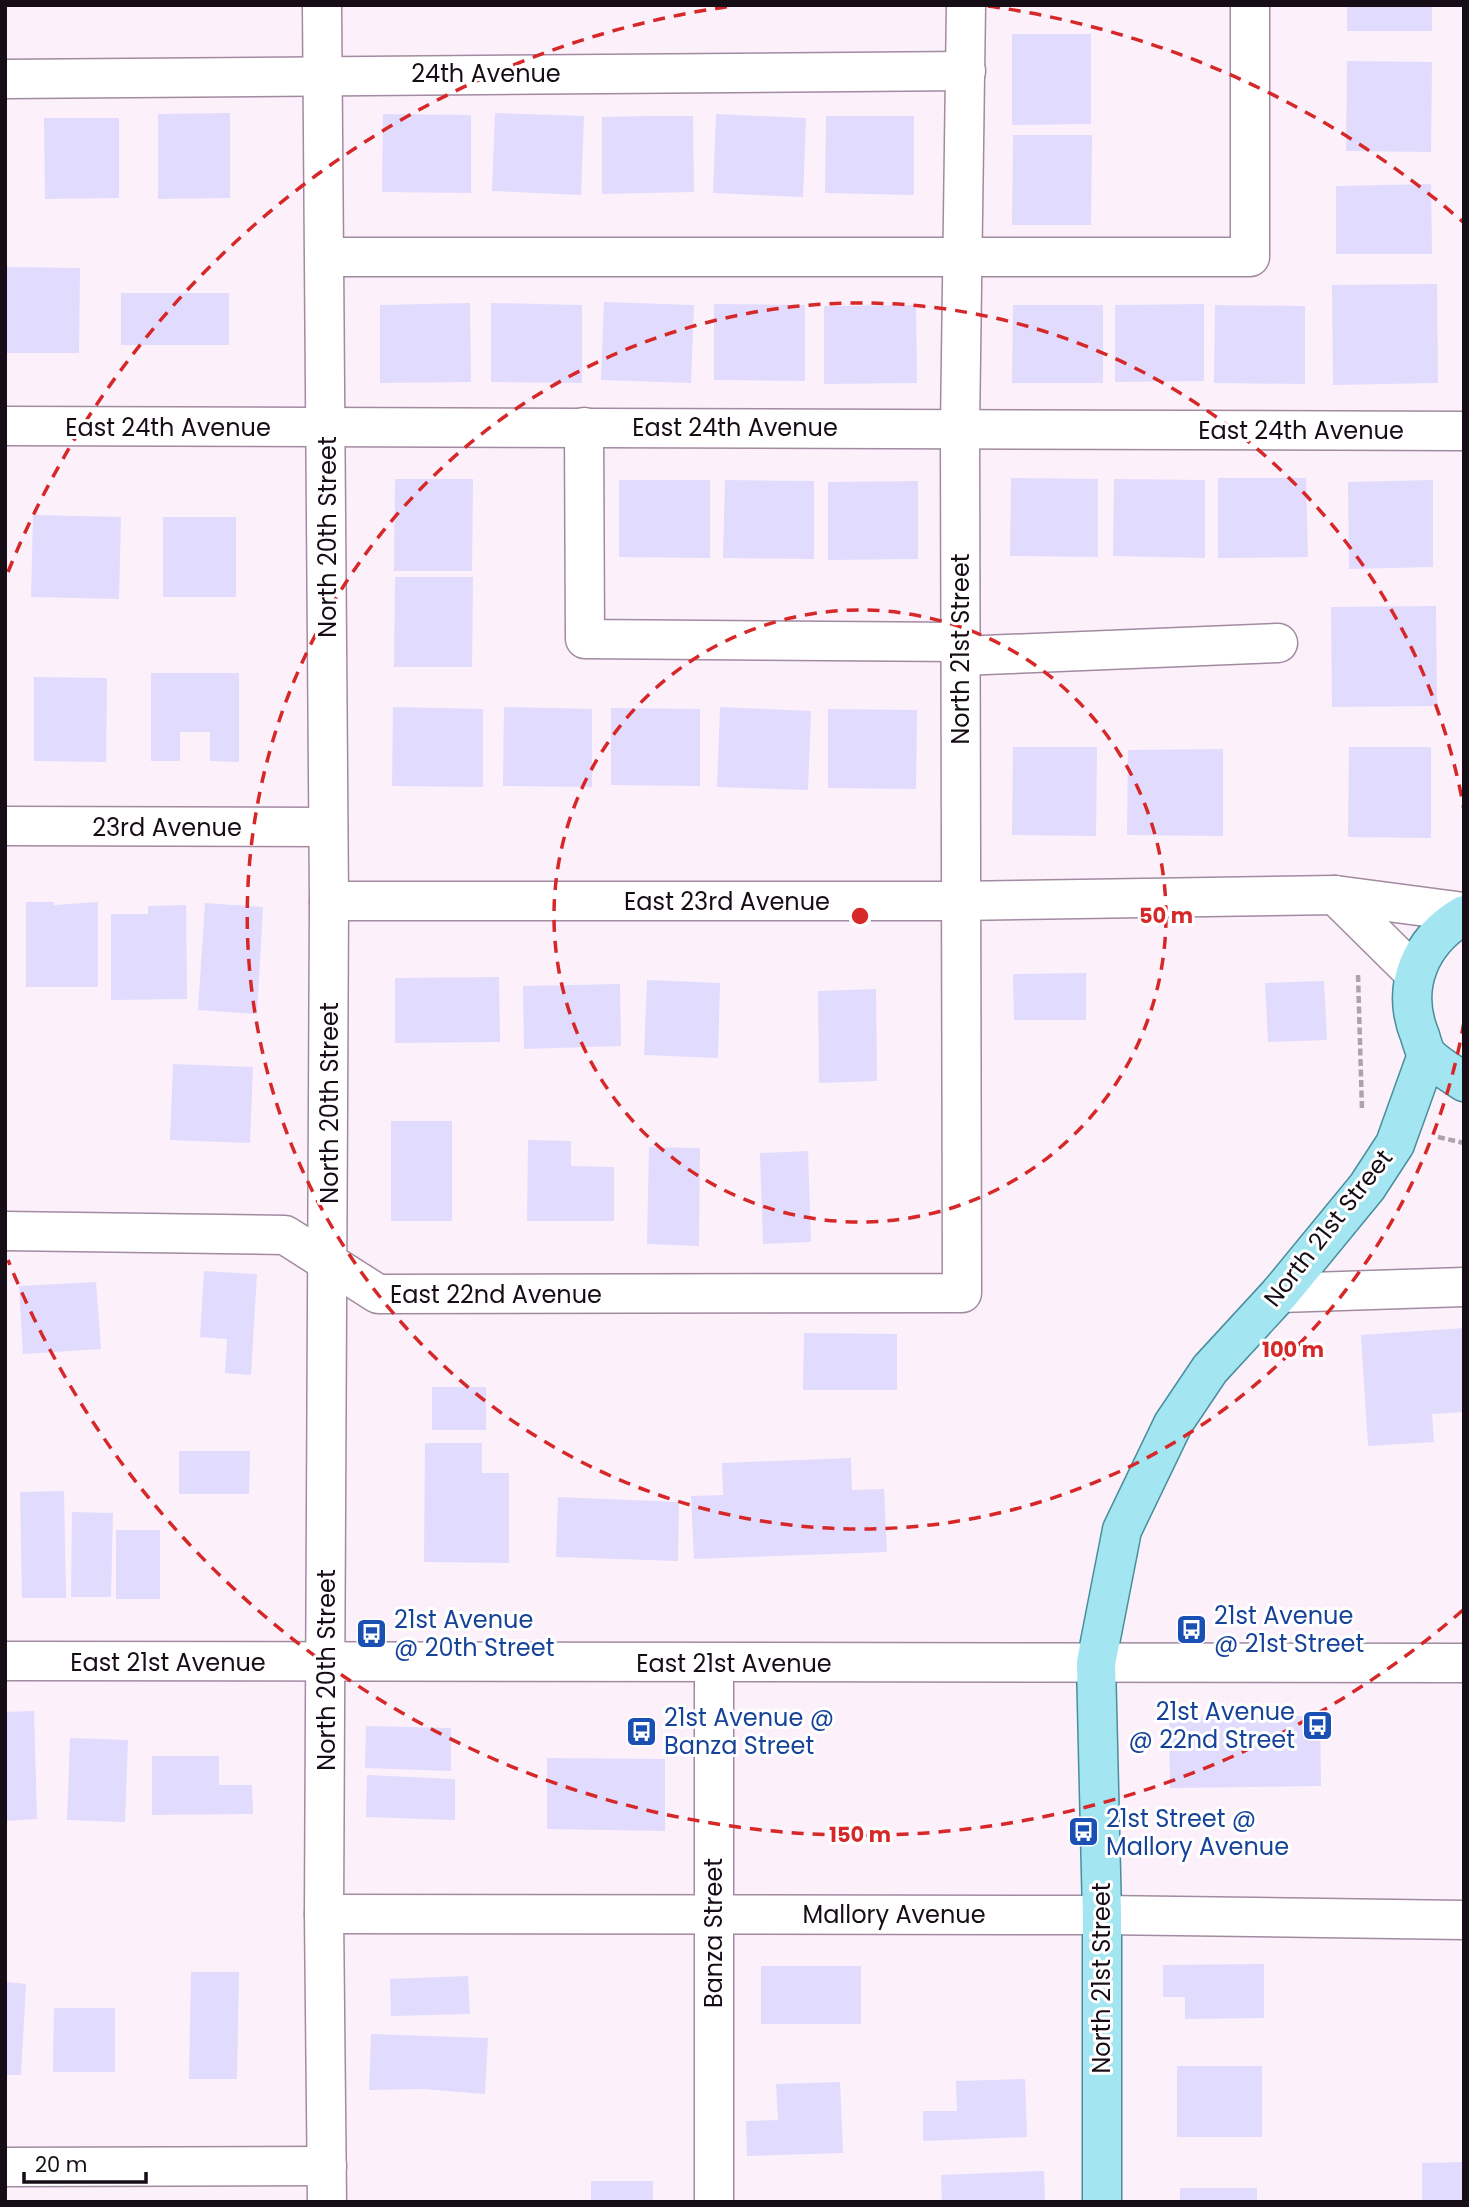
<svg xmlns="http://www.w3.org/2000/svg" width="1469" height="2207" font-family="Poppins,sans-serif">
<style>
.building{fill:#e1dbfd}
.lines{fill:none;stroke-linecap:round;stroke-linejoin:round}
.minor-casing{stroke:#a28aa1;stroke-width:41}
.major-casing{stroke:#498e9d;stroke-width:41}
.path{stroke:#aea3ad;stroke-width:4.5;stroke-dasharray:7 3.5;stroke-linecap:butt}
.minor{stroke:#fff;stroke-width:38}
.major{stroke:#a3e5f0;stroke-width:38}
.ring{fill:none;stroke:#d62828;stroke-width:3.5;stroke-dasharray:12 9}
.labels{text-anchor:middle;dominant-baseline:central;stroke-width:6;stroke-linejoin:round;paint-order:stroke}
.street-label{font-size:24px;fill:#160d16;stroke:#fff}
.transit-label{font-size:24px;fill:#164399;stroke:#fff;text-anchor:start}
.centre{fill:#d62828;stroke:#fff;stroke-width:3.5}
.ring-label{font-size:21px;text-anchor:middle;font-weight:bold;fill:#d62828;stroke:#fff;stroke-width:6;stroke-linejoin:round;paint-order:stroke}
</style>
<rect width="100%" height="100%" fill="#fcf1fb"/>
<!-- building -->
<g class="building">
<rect x="1347" y="5" width="85" height="26"/>
<polygon points="1012,34 1091,34 1091,124 1012,125"/>
<polygon points="1347,61 1432,62 1431,152 1346,151"/>
<polygon points="230,113 230,198 158,199 158,114"/>
<polygon points="495,113 584,116 581,195 492,191"/>
<polygon points="383,114 471,115 471,193 382,192"/>
<polygon points="716,114 806,118 803,197 713,193"/>
<polygon points="646,116 693,116 694,192 602,194 602,117"/>
<polygon points="826,116 914,116 914,195 825,193"/>
<polygon points="44,118 119,118 119,198 45,199"/>
<polygon points="1013,135 1092,135 1091,225 1012,225"/>
<polygon points="1431,184 1432,254 1336,254 1336,186"/>
<polygon points="7,267 80,268 79,353 6,353"/>
<polygon points="1437,284 1438,383 1333,385 1332,285"/>
<rect x="121" y="293" width="108" height="52"/>
<polygon points="604,302 694,305 691,383 601,380"/>
<polygon points="470,303 471,382 380,383 380,305"/>
<polygon points="491,303 582,305 582,383 491,382"/>
<polygon points="714,304 805,305 805,381 714,380"/>
<polygon points="1204,304 1204,381 1115,382 1115,305"/>
<polygon points="916,305 917,383 824,384 824,306"/>
<polygon points="1013,305 1103,305 1103,383 1012,383"/>
<polygon points="1215,305 1305,306 1305,384 1214,383"/>
<polygon points="1011,478 1098,479 1098,557 1010,556"/>
<polygon points="1218,478 1306,478 1308,557 1218,558"/>
<polygon points="395,479 473,479 472,571 394,571"/>
<polygon points="1114,479 1205,480 1205,558 1113,556"/>
<polygon points="619,480 710,480 710,558 619,557"/>
<polygon points="725,480 814,481 814,559 723,558"/>
<polygon points="1433,480 1433,567 1349,569 1348,482"/>
<polygon points="918,481 918,559 828,560 828,482"/>
<polygon points="33,515 121,517 119,599 31,597"/>
<rect x="163" y="517" width="73" height="80"/>
<polygon points="395,577 473,577 472,667 394,667"/>
<polygon points="1436,606 1437,706 1332,707 1331,607"/>
<polygon points="151,673 239,673 239,762 210,761 210,732 180,732 180,761 151,761"/>
<polygon points="34,677 107,678 106,762 34,761"/>
<polygon points="393,707 483,709 483,787 392,786"/>
<polygon points="504,707 592,709 592,787 503,786"/>
<polygon points="720,707 811,711 808,790 717,787"/>
<polygon points="611,708 700,709 700,786 611,785"/>
<polygon points="828,709 917,710 916,789 828,788"/>
<polygon points="1013,747 1097,747 1096,836 1012,835"/>
<polygon points="1349,747 1431,747 1431,838 1348,837"/>
<polygon points="1223,749 1223,836 1127,835 1128,750"/>
<polygon points="26,902 54,902 54,905 98,902 98,987 26,987"/>
<polygon points="205,903 263,907 257,1014 198,1010"/>
<polygon points="186,905 187,999 111,1000 111,914 148,914 148,906"/>
<polygon points="1086,973 1086,1020 1014,1020 1013,974"/>
<polygon points="499,977 500,1042 395,1043 395,978"/>
<polygon points="647,980 720,983 718,1058 644,1055"/>
<polygon points="1324,981 1327,1040 1268,1042 1265,983"/>
<polygon points="620,984 621,1046 524,1049 523,986"/>
<polygon points="876,989 877,1081 819,1083 818,991"/>
<polygon points="173,1064 253,1067 250,1143 170,1140"/>
<rect x="391" y="1121" width="61" height="100"/>
<polygon points="528,1140 571,1141 571,1166 614,1167 614,1221 527,1221"/>
<polygon points="649,1147 700,1148 699,1246 647,1244"/>
<polygon points="808,1151 811,1242 763,1244 760,1153"/>
<polygon points="204,1271 257,1274 251,1375 225,1373 227,1339 200,1337"/>
<polygon points="96,1282 101,1349 23,1354 19,1286"/>
<polygon points="1464,1328 1464,1412 1432,1414 1434,1442 1368,1446 1361,1335"/>
<polygon points="804,1333 897,1334 897,1390 803,1390"/>
<rect x="432" y="1387" width="54" height="43"/>
<polygon points="425,1443 482,1443 482,1473 509,1473 509,1563 424,1562"/>
<polygon points="179,1451 250,1451 249,1494 179,1494"/>
<polygon points="851,1458 852,1490 884,1489 887,1552 694,1559 691,1496 723,1495 722,1463"/>
<polygon points="64,1491 66,1598 22,1598 20,1492"/>
<polygon points="558,1497 679,1502 678,1561 556,1557"/>
<polygon points="72,1512 113,1513 111,1597 71,1597"/>
<rect x="116" y="1530" width="44" height="69"/>
<polygon points="34,1711 37,1819 5,1821 5,1712"/>
<polygon points="1320,1716 1321,1786 1170,1788 1169,1717"/>
<polygon points="366,1726 451,1728 451,1771 365,1768"/>
<polygon points="70,1738 128,1740 125,1822 67,1820"/>
<polygon points="152,1756 219,1756 219,1785 252,1785 253,1814 152,1815"/>
<polygon points="547,1758 665,1759 665,1831 547,1829"/>
<polygon points="367,1775 455,1779 455,1820 366,1817"/>
<polygon points="1264,1964 1264,2018 1185,2019 1185,1997 1163,1997 1163,1965"/>
<rect x="761" y="1966" width="100" height="58"/>
<polygon points="191,1972 239,1972 237,2079 189,2079"/>
<polygon points="468,1976 470,2014 391,2016 390,1979"/>
<polygon points="5,1982 26,1984 21,2075 5,2075"/>
<polygon points="54,2008 115,2008 115,2072 53,2072"/>
<polygon points="371,2034 488,2038 485,2094 423,2089 369,2090"/>
<rect x="1177" y="2066" width="85" height="71"/>
<polygon points="1025,2079 1027,2137 923,2141 923,2111 957,2111 956,2081"/>
<polygon points="840,2082 843,2153 747,2156 746,2121 778,2120 776,2084"/>
<polygon points="1464,2162 1464,2202 1422,2202 1422,2163"/>
<polygon points="1044,2171 1045,2202 942,2202 941,2175"/>
<rect x="591" y="2181" width="62" height="21"/>
<rect x="1180" y="2188" width="77" height="14"/>
</g>
<g class="lines">
<defs>
<g id="minor">
<polyline points="322,5 329,901 324,1914 327,2202"/>
<polyline points="5,79 966,71"/>
<polyline points="325,257 1250,257 1250,5"/>
<polyline points="5,426 1464,431"/>
<polyline points="584,427 585,639 960,642"/>
<polyline points="960,656 1278,643"/>
<polyline points="5,826 328,827"/>
<polyline points="1335,895 1414,973"/>
<polyline points="329,901 960,901 1335,895 1464,912"/>
<polyline points="5,1231 285,1235 378,1294 962,1293 960,427 966,5"/>
<polyline points="1280,1293 1464,1287"/>
<polyline points="5,1661 1464,1663"/>
<polyline points="714,1663 714,2202"/>
<polyline points="324,1914 1102,1915 1464,1920"/>
<polyline points="5,2167 327,2166"/>
</g>
<g id="major">
<path d="M1464 915C1420 941 1400 987 1420 1036 1422 1042 1424 1051 1428 1056 1438 1066 1453 1074 1464 1082"/>
<polyline points="1102,2202 1102,1915 1096,1663 1122,1530 1173,1424 1210,1369 1280,1293 1367,1187 1395,1144 1427,1055"/>
</g>
</defs>
<!-- minor casing -->
<use href="#minor" class="minor-casing"/>
<!-- major casing -->
<use href="#major" class="major-casing"/>
<!-- path -->
<g class="path">
<polyline points="1358,975 1362,1110"/>
<polyline points="1438,1137 1464,1143"/>
</g>
<!-- minor -->
<use href="#minor" class="minor"/>
<!-- major -->
<use href="#major" class="major"/>
</g>
<!-- distance rings -->
<g class="ring">
<circle cx="860" cy="916" r="306"/>
<path d="M1464 1022A613 613 0 1 1 1464 810"/>
<path d="M1463 1610A919 919 0 0 1 8 1260M8 572A919 919 0 0 1 732 6M988 6A919 919 0 0 1 1463 222"/>
</g>
<!-- icons -->
<defs>
<symbol id="bus-square" viewBox="-11 -11 22 22"><rect x="-9" y="-9" width="18" height="18" rx="4" fill="#1a4fb4" stroke="#fff"/><path d="M-5-6H5V4H4V6H2V4H-2V6H-4V4H-5ZM-3.5-4V0h7V-4ZM-3.5 1.2v1.5H-2V1.2ZM2 1.2v1.5H3.5V1.2Z" fill="#fff"/></symbol>
</defs>
<g fill-rule="evenodd">
<use href="#bus-square" x="1174" y="1612" width="35" height="35"/>
<use href="#bus-square" x="354" y="1616" width="35" height="35"/>
<use href="#bus-square" x="1300" y="1708" width="35" height="35"/>
<use href="#bus-square" x="624" y="1714" width="35" height="35"/>
<use href="#bus-square" x="1066" y="1814" width="35" height="35"/>
</g>
<g class="labels">
<!-- street labels -->
<g class="street-label">
<text x="486" y="73">24th Avenue</text>
<text x="168" y="427">East 24th Avenue</text>
<text x="735" y="427">East 24th Avenue</text>
<text x="1301" y="430">East 24th Avenue</text>
<text transform="translate(327 537) rotate(-90)">North 20th Street</text>
<text transform="translate(960 649) rotate(-90)">North 21st Street</text>
<text x="167" y="827">23rd Avenue</text>
<text x="727" y="901">East 23rd Avenue</text>
<text transform="translate(329 1103) rotate(-90)">North 20th Street</text>
<text transform="translate(1328 1228) rotate(-52)">North 21st Street</text>
<text x="496" y="1294">East 22nd Avenue</text>
<text x="168" y="1662">East 21st Avenue</text>
<text x="734" y="1663">East 21st Avenue</text>
<text transform="translate(326 1670) rotate(-90)">North 20th Street</text>
<text x="894" y="1914">Mallory Avenue</text>
<text transform="translate(713 1933) rotate(-90)">Banza Street</text>
<text transform="translate(1101 1978) rotate(-90)">North 21st Street</text>
</g>
<!-- transit labels -->
<g class="transit-label">
<text x="1214" y="1615">21st Avenue<tspan x="1214" dy="28">@ 21st Street</tspan></text>
<text x="394" y="1619">21st Avenue<tspan x="394" dy="28">@ 20th Street</tspan></text>
<text x="1295" y="1711" text-anchor="end">21st Avenue<tspan x="1295" dy="28">@ 22nd Street</tspan></text>
<text x="664" y="1717">21st Avenue @<tspan x="664" dy="28">Banza Street</tspan></text>
<text x="1106" y="1818">21st Street @<tspan x="1106" dy="28">Mallory Avenue</tspan></text>
</g>
</g>
<circle cx="860" cy="916" r="10" class="centre"/>
<g class="ring-label">
<text x="1166" y="923">50 m</text>
<text x="1293" y="1357">100 m</text>
<text x="860" y="1842">150 m</text>
</g>
<!-- border -->
<rect width="1469" height="2207" fill="none" stroke="#160d16" stroke-width="14"/>
<!-- scale -->
<path d="M24 2172v10h122v-10" fill="none" stroke="#160d16" stroke-width="3.5"/>
<text x="35" y="2172" font-size="21" fill="#160d16" stroke="#ffffff" stroke-width="5" paint-order="stroke">20 m</text>
</svg>
